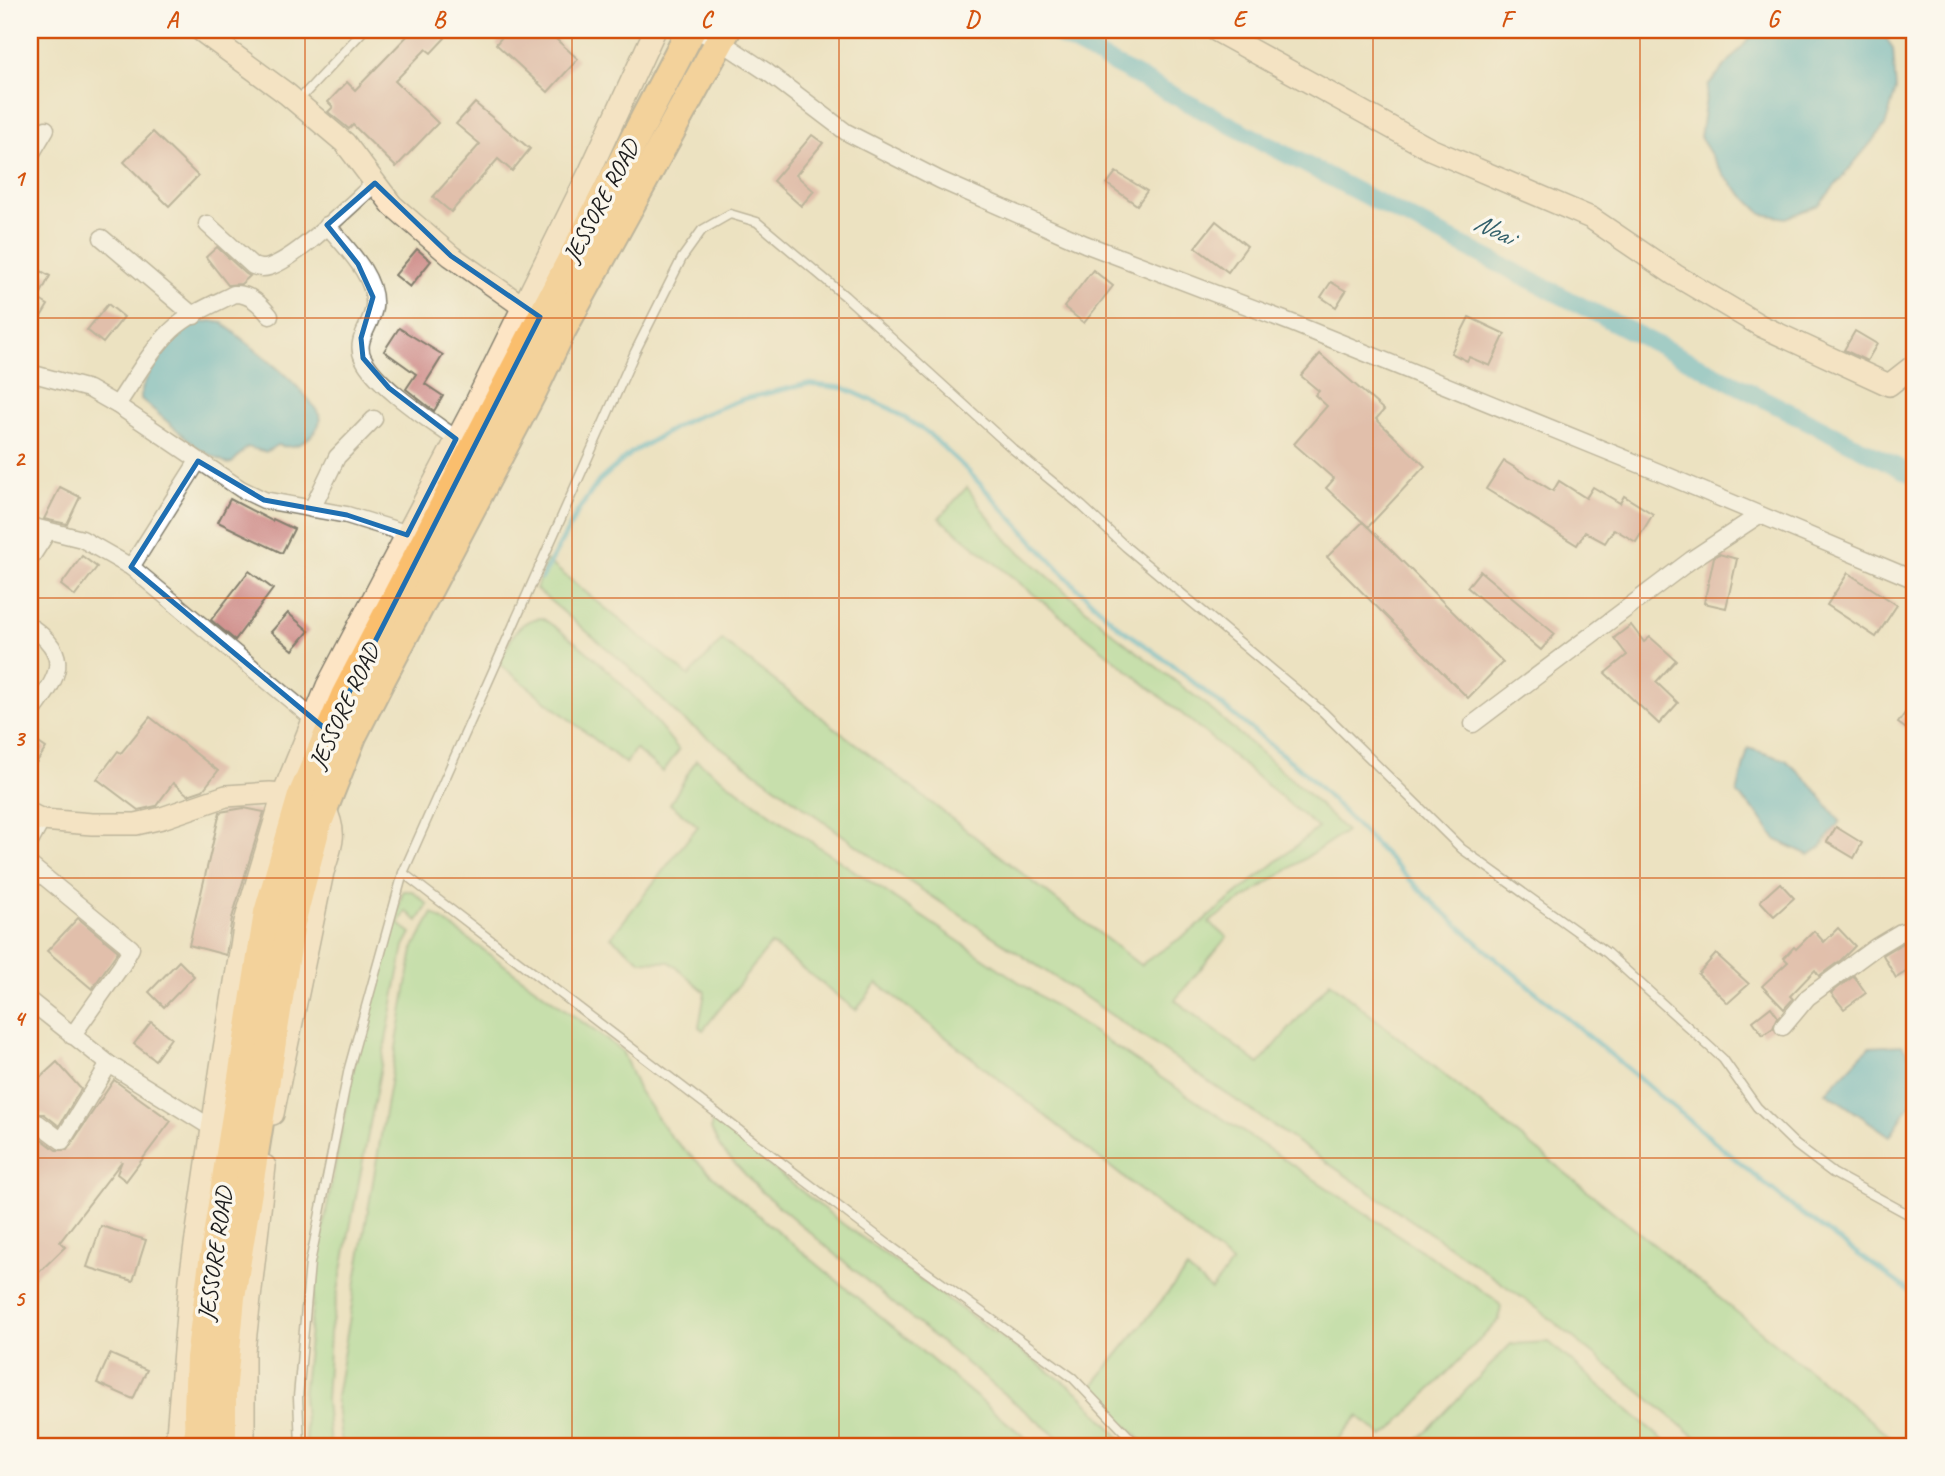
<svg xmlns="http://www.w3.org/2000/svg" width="1945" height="1476" font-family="Caveat,sans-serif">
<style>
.green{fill:#99db92;stroke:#5a7c57;stroke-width:2}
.water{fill:#4bb1ca;stroke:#346673;stroke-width:2}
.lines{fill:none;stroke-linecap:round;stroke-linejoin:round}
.stream{stroke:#4bb1ca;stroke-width:5}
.canal{stroke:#4bb1ca;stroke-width:18}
.building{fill:#d29491}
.lane-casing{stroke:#847f6e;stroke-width:11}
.street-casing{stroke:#847f6e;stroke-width:19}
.secondary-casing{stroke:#847f6e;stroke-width:24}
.highway-casing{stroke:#847f6e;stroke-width:32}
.lane{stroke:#fff;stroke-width:8}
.street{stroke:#fff;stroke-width:16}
.secondary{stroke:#fde5c5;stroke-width:21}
.highway{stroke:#fabe6d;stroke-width:28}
.marked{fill:none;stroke:#1f6fb2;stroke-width:5;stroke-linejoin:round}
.grid{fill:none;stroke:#d4530e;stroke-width:2;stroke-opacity:0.55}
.labels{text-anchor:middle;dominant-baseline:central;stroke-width:7;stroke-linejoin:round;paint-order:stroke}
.street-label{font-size:24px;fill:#1c1c1c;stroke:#fbf7ec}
.water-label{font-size:26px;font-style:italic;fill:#315f6a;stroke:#fbf7ec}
.neatline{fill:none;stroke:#d4530e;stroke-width:2.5}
.grid-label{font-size:23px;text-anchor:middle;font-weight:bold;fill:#d4530e}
</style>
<rect width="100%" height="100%" fill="#fbf7ec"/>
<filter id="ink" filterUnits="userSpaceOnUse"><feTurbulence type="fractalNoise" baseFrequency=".0143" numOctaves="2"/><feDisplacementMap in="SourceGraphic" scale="14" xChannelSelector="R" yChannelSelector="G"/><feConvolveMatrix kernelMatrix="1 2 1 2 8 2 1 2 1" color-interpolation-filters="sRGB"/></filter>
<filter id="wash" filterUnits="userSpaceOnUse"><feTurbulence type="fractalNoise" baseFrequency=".00686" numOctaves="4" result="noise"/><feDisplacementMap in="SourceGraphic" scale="28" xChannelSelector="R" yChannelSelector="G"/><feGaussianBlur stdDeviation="1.57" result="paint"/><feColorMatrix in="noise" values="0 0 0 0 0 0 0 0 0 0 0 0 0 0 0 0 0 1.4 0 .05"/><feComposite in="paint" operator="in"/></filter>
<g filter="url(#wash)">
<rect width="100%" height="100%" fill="#ece2c1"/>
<!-- green -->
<g class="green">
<polygon points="967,487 983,510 1009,542 1115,635 1200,700 1304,790 1346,831 1209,922 1227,937 1175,1000 1259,1064 1330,982 1902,1446 1707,1446 1538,1309 1452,1248 1085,997 884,865 682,719 629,667 536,589 546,560 689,676 722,640 1140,965 1191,931 1318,828 1192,722 939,518"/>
<path d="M542 618C595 652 641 701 679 750L663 772 635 749 626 764 498 663C510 643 515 619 542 618Z"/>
<polygon points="696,760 785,824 1148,1069 1493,1298 1501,1306 1499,1320 1390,1431 1382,1436 1358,1416 1333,1446 1147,1446 1115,1415 1093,1385 1187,1269 1211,1290 1232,1263 877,983 856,1010 771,944 703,1030 699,1027 705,992 670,962 641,961 611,937 698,826 670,804"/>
<polygon points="403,891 412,891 428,905 418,921 406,911 399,924 411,933 404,946 330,1333 326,1400 330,1446 307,1446 303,1396 317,1262 352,1073"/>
<polygon points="433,913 622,1051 639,1091 670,1136 726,1188 1035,1446 342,1446 336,1397 413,949"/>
<polygon points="712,1120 843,1224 1079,1393 1127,1446 1068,1446 906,1314 762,1192 720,1148 711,1129"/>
<polygon points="1549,1342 1670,1446 1412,1446 1511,1344"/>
</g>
<!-- water -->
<g class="water">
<polygon points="1757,30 1880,30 1893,48 1896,90 1885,126 1819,205 1786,218 1762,214 1724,176 1700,137 1708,85"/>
<path d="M211 321 223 323C251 348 307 386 321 419 315 438 297 451 277 445L266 452 247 447 232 463 228 464 199 449 141 399C139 380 171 342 185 330 193 324 202 322 211 321Z"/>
<polygon points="1748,748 1786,760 1810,783 1840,821 1821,847 1809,855 1776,840 1758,814 1737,794"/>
<polygon points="1902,1045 1915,1065 1915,1097 1890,1136 1826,1092 1869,1047"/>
</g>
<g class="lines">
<!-- stream -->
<polyline class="stream" points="542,578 578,511 599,481 631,453 688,420 743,399 807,384 844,388 891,409 928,433 966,469 1074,585 1118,626 1171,664 1304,772 1427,897 1487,951 1794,1208 1915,1295"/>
<!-- canal -->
<polyline class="canal" points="1049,30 1362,194 1915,476"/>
</g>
<g id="blocks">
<!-- building -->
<g class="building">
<polygon points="413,30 436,30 445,38 431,53 426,49 395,81 438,123 396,167 353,125 349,129 328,112 333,107 328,102 347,82 355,90"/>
<polygon points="508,30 546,30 578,59 548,92 496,44"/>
<polygon points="475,103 530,149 512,171 498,159 451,212 433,197 480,144 456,124"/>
<polygon points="153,132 198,176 169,206 124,162"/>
<polygon points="812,135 823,143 796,175 814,191 801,206 773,181"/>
<polygon points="1116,172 1147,191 1137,205 1107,184"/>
<polygon points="1216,221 1247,246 1228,272 1195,247"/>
<polygon points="217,247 246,274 250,276 241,284 228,285 206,257"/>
<polygon points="417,249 431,261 410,287 395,275"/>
<polygon points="30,265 50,276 38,299 48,305 30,335"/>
<polygon points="1093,270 1113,286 1084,323 1064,307"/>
<polygon points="1331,282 1346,291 1336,307 1321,297"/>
<polygon points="108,304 124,317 103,343 87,330"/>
<polygon points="1469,317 1505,334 1490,366 1469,357 1467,361 1451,353"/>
<polygon points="399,328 443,355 425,384 443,396 434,411 406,389 416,374 384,351"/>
<polygon points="1855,331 1877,344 1867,361 1844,350"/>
<polygon points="1320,354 1384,410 1376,419 1425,466 1368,527 1326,488 1334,479 1294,444 1327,406 1315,395 1319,391 1301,376"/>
<polygon points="1504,461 1553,491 1559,481 1586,498 1593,487 1620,503 1624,496 1653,514 1636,542 1614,529 1605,543 1585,532 1577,545 1486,489"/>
<polygon points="60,487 80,497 67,524 44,519"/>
<polygon points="230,499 272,521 273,519 294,529 282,553 218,522"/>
<polygon points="1363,522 1503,662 1468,698 1327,557"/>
<polygon points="1719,554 1737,559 1726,608 1704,603 1714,557"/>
<polygon points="82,556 97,567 75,596 61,585"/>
<polygon points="249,571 273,589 235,640 211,620"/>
<polygon points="1480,571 1555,634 1541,650 1467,587"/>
<polygon points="1848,573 1897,605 1876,637 1827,605"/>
<polygon points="288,613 309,631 293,650 271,632"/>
<polygon points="1631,625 1644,642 1650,637 1676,660 1656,682 1678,703 1659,724 1605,673 1627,655 1614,638"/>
<polygon points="1915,699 1915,735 1898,723"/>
<polygon points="150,717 218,771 203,790 188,795 173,783 156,806 138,810 97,779 118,751 121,753"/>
<polygon points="30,737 46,748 30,772"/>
<polygon points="244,808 264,812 232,918 226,955 189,945 220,812"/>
<polygon points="1836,827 1862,843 1854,858 1827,842"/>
<polygon points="1780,883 1794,898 1774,916 1760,901"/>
<polygon points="78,918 118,951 92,989 47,951"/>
<polygon points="1838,928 1855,946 1841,960 1819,976 1815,970 1790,996 1793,999 1784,1009 1762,986 1788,962 1784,958 1794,947 1796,949 1814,931 1824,942"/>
<polygon points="1903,943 1915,966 1896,978 1883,955"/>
<polygon points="1716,954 1749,984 1728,1003 1698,974"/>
<polygon points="179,961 194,976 164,1007 149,992"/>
<polygon points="1854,976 1866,993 1844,1009 1831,993"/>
<polygon points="1771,1007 1778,1017 1773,1028 1763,1035 1753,1021"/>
<polygon points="151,1022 171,1038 155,1060 134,1044"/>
<polygon points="57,1062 81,1089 59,1126 44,1114 33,1114 30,1111 30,1087"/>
<polygon points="114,1080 171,1121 126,1181 117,1174 122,1161 60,1242 65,1247 30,1281 30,1151 40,1138 56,1150 67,1150"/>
<polygon points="101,1226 146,1240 133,1281 87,1267"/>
<polygon points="110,1354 147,1370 133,1399 97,1383"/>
</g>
</g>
</g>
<g filter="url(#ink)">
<use href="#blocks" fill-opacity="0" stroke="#847f6e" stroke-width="2"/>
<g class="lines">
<defs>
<g id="lane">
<polyline points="297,102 364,30"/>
<polyline points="403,873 889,1245 1073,1378 1138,1446"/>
<polyline points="300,1446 298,1397 310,1263 349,1068 403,873 635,352 682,258 702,230 730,214 757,222 845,296 1014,450 1082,506 1126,547 1323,712 1462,849 1607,953 1723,1059 1757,1107 1796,1145 1833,1173 1915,1218"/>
</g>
<g id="street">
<polyline points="694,30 720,41 767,72 846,132 940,180 1085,244 1292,323 1656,471 1915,580"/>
<polyline points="30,156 46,129"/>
<path d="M207 224 253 266C258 268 263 269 269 267 298 258 350 205 375 183"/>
<path d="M327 225C345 247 377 276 374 307 372 325 354 340 363 358 377 387 430 420 456 439"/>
<polyline points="102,238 194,316"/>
<polyline points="30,373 89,389 117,405 241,489 264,500 347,515 415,536"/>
<path d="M117 405C134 380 150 351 172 330 189 314 214 304 234 294 250 293 261 305 270 316"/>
<polyline points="312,509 337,457 374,419"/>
<polyline points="30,526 82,539 131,567 322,726"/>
<polyline points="30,559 48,531"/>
<polyline points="131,567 198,461"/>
<path d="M30 626C75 657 57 678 30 715"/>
<polyline points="1473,724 1691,560 1759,515"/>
<polyline points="30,842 42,820"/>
<polyline points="30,865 131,948 122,965 72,1036"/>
<polyline points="30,1001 109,1064 62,1141 38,1123 30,1133"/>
<polyline points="1783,1027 1808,997 1876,947 1901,932 1915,929"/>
<polyline points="109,1064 212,1128"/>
</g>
<g id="secondary">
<polyline points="200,30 287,94 345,143 392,205 451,256 532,313"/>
<polyline points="1215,30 1430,149 1591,218 1675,275 1761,326 1889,385 1912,367 1915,367"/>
<polyline points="30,814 42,820 92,824 136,824 162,818 226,796 270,793 283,794"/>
<path d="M273 1114 323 872C332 845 338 833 324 806"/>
<polyline points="176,1446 190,1279 221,1067 245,922 283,794 327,686 471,412 590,171 655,30"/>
<polyline points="244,1446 244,1351 265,1166"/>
</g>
<g id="highway">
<polyline points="199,1446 198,1411 200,1358 213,1262 268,913 302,796 345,696 691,30"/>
<polyline points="222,1446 222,1393 231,1297 291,923 316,827 352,736 381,679 531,394 561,331 726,30"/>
</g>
</defs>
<!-- lane casing -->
<use href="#lane" class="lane-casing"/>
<!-- street casing -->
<use href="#street" class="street-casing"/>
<!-- secondary casing -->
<use href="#secondary" class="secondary-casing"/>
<!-- highway casing -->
<use href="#highway" class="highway-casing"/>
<!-- lane -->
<use href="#lane" class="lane"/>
<!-- street -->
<use href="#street" class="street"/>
<!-- secondary -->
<use href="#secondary" class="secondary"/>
<!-- highway -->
<use href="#highway" class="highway"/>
</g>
</g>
<!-- marked area -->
<path d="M0 0H1945V1476H0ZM375 183 451 256 540 317 329 732 131 567 198 461 264 500 347 515 407 535 456 439 389 388 363 358 361 338 373 297 358 264 327 225Z" fill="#ece2c1" fill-opacity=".55" fill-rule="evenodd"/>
<path class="marked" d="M375 183 451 256 540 317 329 732 131 567 198 461 264 500 347 515 407 535 456 439 389 388 363 358 361 338 373 297 358 264 327 225Z"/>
<!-- grid -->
<path class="grid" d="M305 30V1446M572 30V1446M839 30V1446M1106 30V1446M1373 30V1446M1640 30V1446M30 318H1915M30 598H1915M30 878H1915M30 1158H1915"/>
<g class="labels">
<!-- street labels -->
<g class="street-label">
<text transform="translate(601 201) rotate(-62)">JESSORE ROAD</text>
<text transform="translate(344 706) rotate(-65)">JESSORE ROAD</text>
<text transform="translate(215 1254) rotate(-82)">JESSORE ROAD</text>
</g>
<!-- water labels -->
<g class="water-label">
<text transform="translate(1494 229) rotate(27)">Noai</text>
</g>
</g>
<!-- margin -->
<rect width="1945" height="1476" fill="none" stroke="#fbf7ec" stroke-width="77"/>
<rect x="38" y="38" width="1868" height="1400" class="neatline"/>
<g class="grid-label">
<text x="172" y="27">A</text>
<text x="439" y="27">B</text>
<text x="706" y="27">C</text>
<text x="972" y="27">D</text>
<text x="1239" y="27">E</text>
<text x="1506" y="27">F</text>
<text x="1773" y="27">G</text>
<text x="19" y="186">1</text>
<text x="19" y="466">2</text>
<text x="19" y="746">3</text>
<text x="19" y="1026">4</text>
<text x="19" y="1306">5</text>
</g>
</svg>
